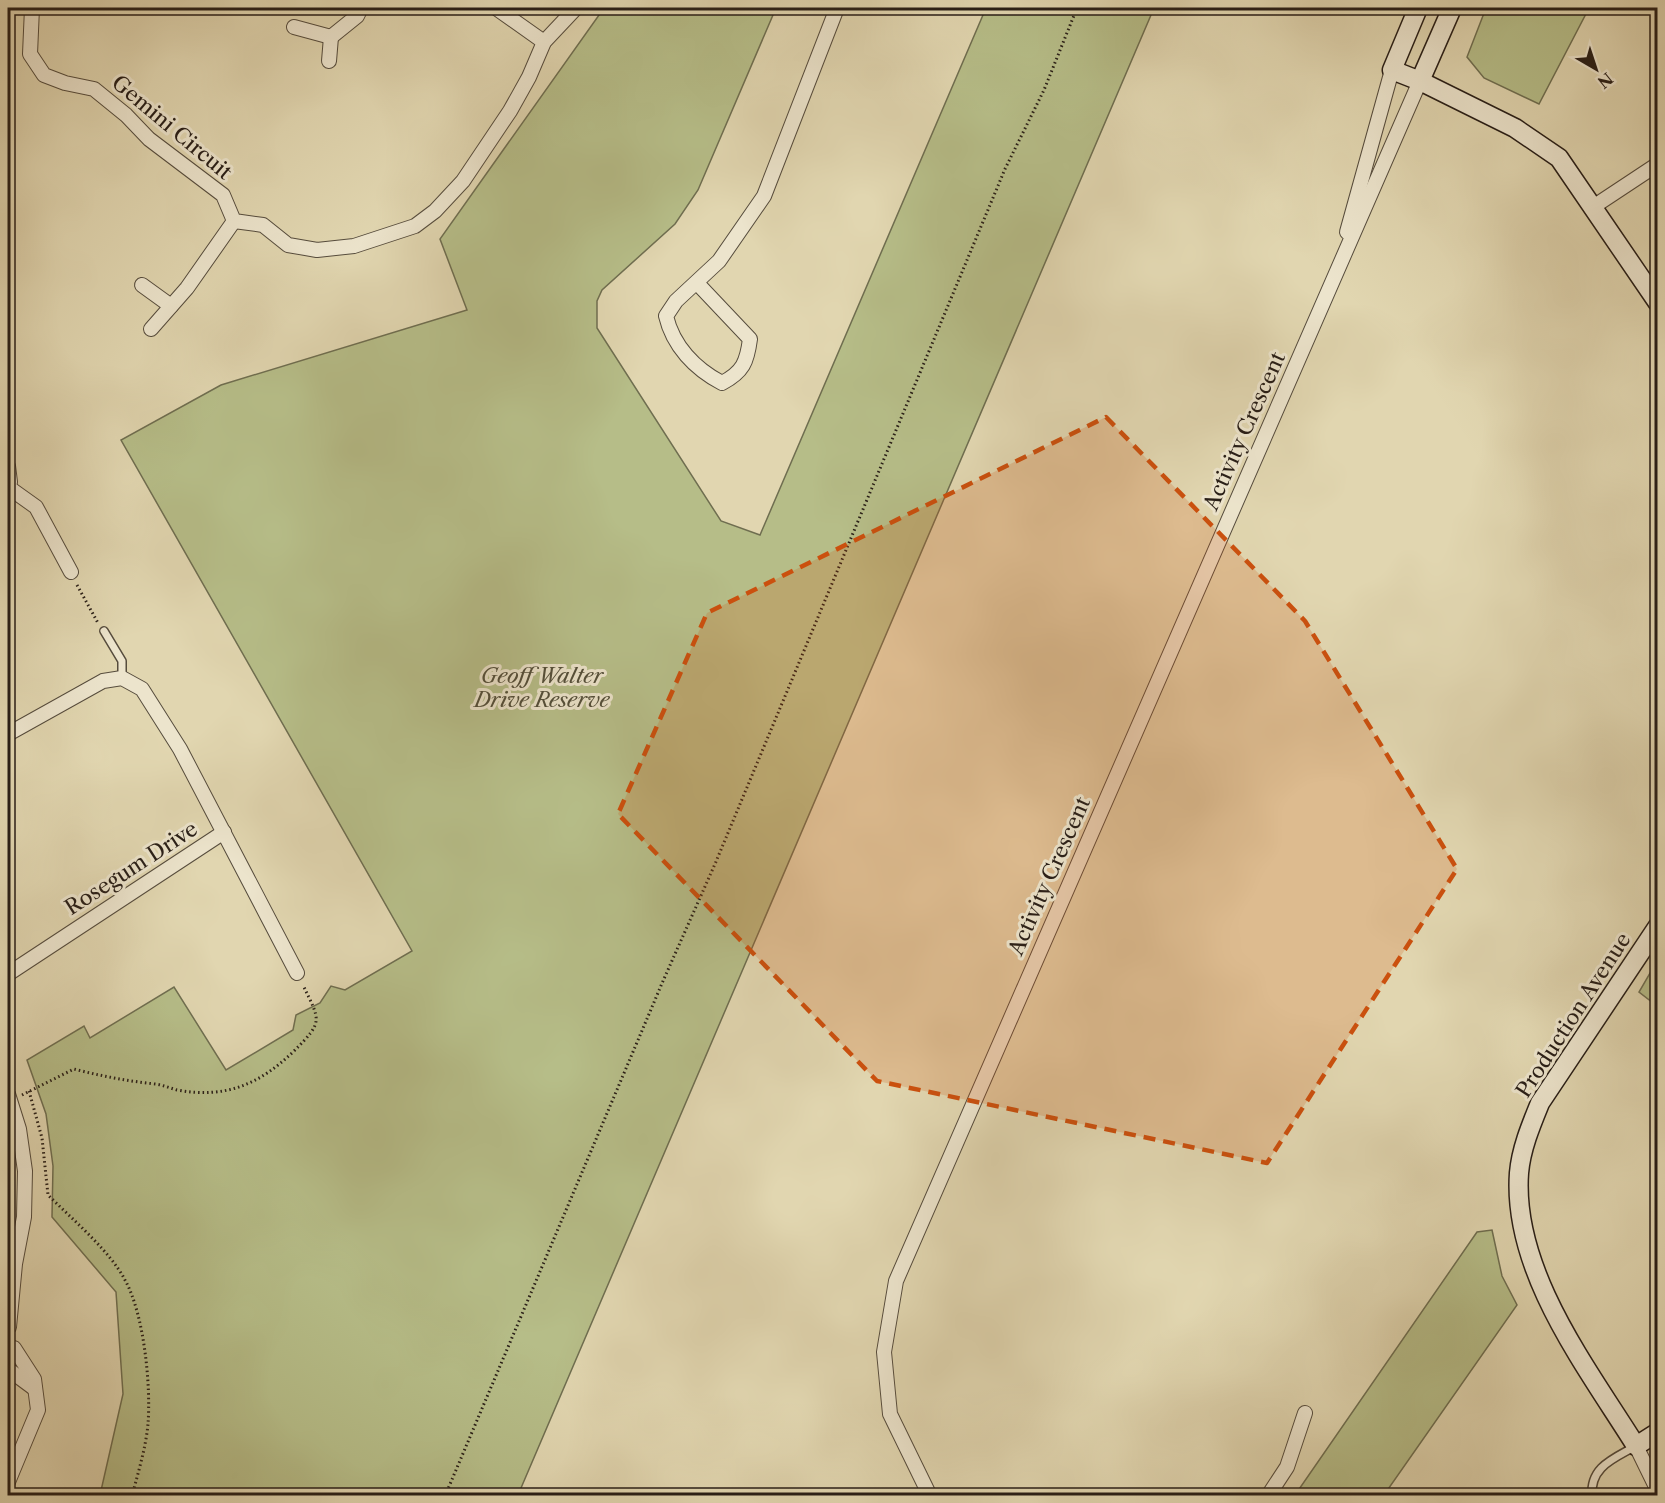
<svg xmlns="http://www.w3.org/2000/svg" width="1665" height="1503" font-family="'Libre Caslon Text',serif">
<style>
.green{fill:#b6bd88;stroke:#6f6e50;stroke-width:1.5}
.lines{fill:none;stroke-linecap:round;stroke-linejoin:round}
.lane-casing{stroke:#564c3d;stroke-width:10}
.street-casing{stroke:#564c3d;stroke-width:16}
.secondary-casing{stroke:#281e17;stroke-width:21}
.path{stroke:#281e17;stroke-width:3;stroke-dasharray:1.5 3;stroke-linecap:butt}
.lane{stroke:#ece4cc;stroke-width:7}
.street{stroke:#ece4cc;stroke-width:14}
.secondary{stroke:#ece4cc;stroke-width:18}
.marked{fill:#cb500e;fill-opacity:0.2;stroke:#cb500e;stroke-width:4.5;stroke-dasharray:12 8;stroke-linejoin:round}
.labels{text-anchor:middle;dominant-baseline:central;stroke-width:6;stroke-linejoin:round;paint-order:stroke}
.street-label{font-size:21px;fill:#281e17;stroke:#ece4cc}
.park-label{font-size:21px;font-style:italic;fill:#534e39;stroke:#ece4cc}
</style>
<rect width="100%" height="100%" fill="#e1d6b0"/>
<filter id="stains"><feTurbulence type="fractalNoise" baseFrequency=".00333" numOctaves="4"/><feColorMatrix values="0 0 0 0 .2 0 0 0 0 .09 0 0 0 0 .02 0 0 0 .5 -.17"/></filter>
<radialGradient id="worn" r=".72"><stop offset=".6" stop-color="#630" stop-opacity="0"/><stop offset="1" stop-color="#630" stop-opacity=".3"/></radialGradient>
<!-- green -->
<g class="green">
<polygon points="604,8 776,8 698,190 675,224 602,290 597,301 597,328 721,521 760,535 986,8 1154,8 518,1495 100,1495 123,1394 116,1292 52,1217 53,1166 46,1114 27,1060 84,1026 90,1038 174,987 226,1070 293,1030 296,1015 320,1003 331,986 345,990 412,951 121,440 221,385 467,310 440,239"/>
<polygon points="1486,8 1589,8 1539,104 1484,78 1467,57"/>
<polygon points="1657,961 1657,1006 1639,992"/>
<polygon points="1492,1230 1502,1276 1517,1305 1384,1495 1295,1495 1477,1232"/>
</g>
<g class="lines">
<defs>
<g id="lane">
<polyline points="104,631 122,661 122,678"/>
<path d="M1592 1496C1590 1467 1613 1459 1634 1447"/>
</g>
<g id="street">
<polyline points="32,8 30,54 44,75 65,83 94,89 126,115 149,139 223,195 234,221 263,225 288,245 317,250 354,246 415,226 435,211 463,181 510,111 529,77 544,42 576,8"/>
<polyline points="496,8 544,42"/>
<polyline points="294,27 331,37 357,16 361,8"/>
<polyline points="329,61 331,37"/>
<polyline points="1593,207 1658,164"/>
<polyline points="1347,232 1392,70"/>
<path d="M697 283 750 339C747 362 743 372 722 383 695 369 673 346 666 316L676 301 719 261 764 196 837 8"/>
<polyline points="142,285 171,306"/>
<polyline points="151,329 187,288 234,221"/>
<polyline points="8,466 10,482 8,487"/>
<polyline points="8,487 36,507 71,572"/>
<polyline points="8,734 103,681 122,678 142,689 180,749 297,973"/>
<polyline points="8,974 224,832"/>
<polyline points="8,1094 19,1129 25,1171 24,1217 15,1264 9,1327"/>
<polyline points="8,1369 35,1389"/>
<polyline points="1636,1446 1658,1491"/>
<polyline points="8,1482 38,1410 34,1379 14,1348"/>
<polyline points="930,1496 890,1414 884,1352 896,1281 1420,81"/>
<polyline points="1268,1496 1287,1467 1305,1413"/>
</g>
<g id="secondary">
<polyline points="1418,8 1392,70 1420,81 1515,128 1559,158 1658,303"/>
<polyline points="1420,81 1452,8"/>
<path d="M1658 926 1540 1103C1531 1125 1521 1149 1519 1173 1512 1271 1586 1366 1636 1446L1658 1432"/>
</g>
</defs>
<!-- lane casing -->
<use href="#lane" class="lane-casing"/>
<!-- street casing -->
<use href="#street" class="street-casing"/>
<!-- secondary casing -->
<use href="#secondary" class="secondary-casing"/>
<!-- path -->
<g class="path">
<polyline points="77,585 98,623"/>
<path d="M29 1091 42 1138 48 1195C72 1219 110 1251 125 1280 144 1314 151 1385 148 1424 146 1447 138 1473 132 1496"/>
<path d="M22 1095 74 1069C101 1076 127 1081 155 1084 163 1085 170 1088 177 1090 226 1099 260 1084 294 1051 324 1021 320 1021 303 985"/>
<polyline points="445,1496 663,981 715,864 1005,169 1044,90 1077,8"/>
</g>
<!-- lane -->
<use href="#lane" class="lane"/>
<!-- street -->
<use href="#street" class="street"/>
<!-- secondary -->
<use href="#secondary" class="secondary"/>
</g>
<!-- marked area -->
<path class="marked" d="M1106 417 1305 621 1457 869 1267 1163 877 1081 618 814 707 613Z"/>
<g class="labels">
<!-- street labels -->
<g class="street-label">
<text transform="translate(172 127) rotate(40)">Gemini Circuit</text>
<text transform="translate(1244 431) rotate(-66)">Activity Crescent</text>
<text transform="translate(131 868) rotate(-33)">Rosegum Drive</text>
<text transform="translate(1049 876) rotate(-66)">Activity Crescent</text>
<text transform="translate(1573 1015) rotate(-57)">Production Avenue</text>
</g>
<!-- park labels -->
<g class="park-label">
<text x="542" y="675">Geoff Walter<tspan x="542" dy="24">Drive Reserve</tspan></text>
</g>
</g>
<!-- margin -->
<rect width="1665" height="1503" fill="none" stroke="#e1d6b0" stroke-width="30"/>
<rect x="9" y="9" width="1647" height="1485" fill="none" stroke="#281e17" stroke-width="3"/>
<rect x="15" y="15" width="1635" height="1473" fill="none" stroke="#281e17" stroke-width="1.5"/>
<!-- north arrow -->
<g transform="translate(1596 69) rotate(141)" stroke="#ece4cc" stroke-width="4.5" paint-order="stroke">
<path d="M0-4.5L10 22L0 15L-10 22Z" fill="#281e17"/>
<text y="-9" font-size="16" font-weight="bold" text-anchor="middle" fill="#281e17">N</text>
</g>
<rect width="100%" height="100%" filter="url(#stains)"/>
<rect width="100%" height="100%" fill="url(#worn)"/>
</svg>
